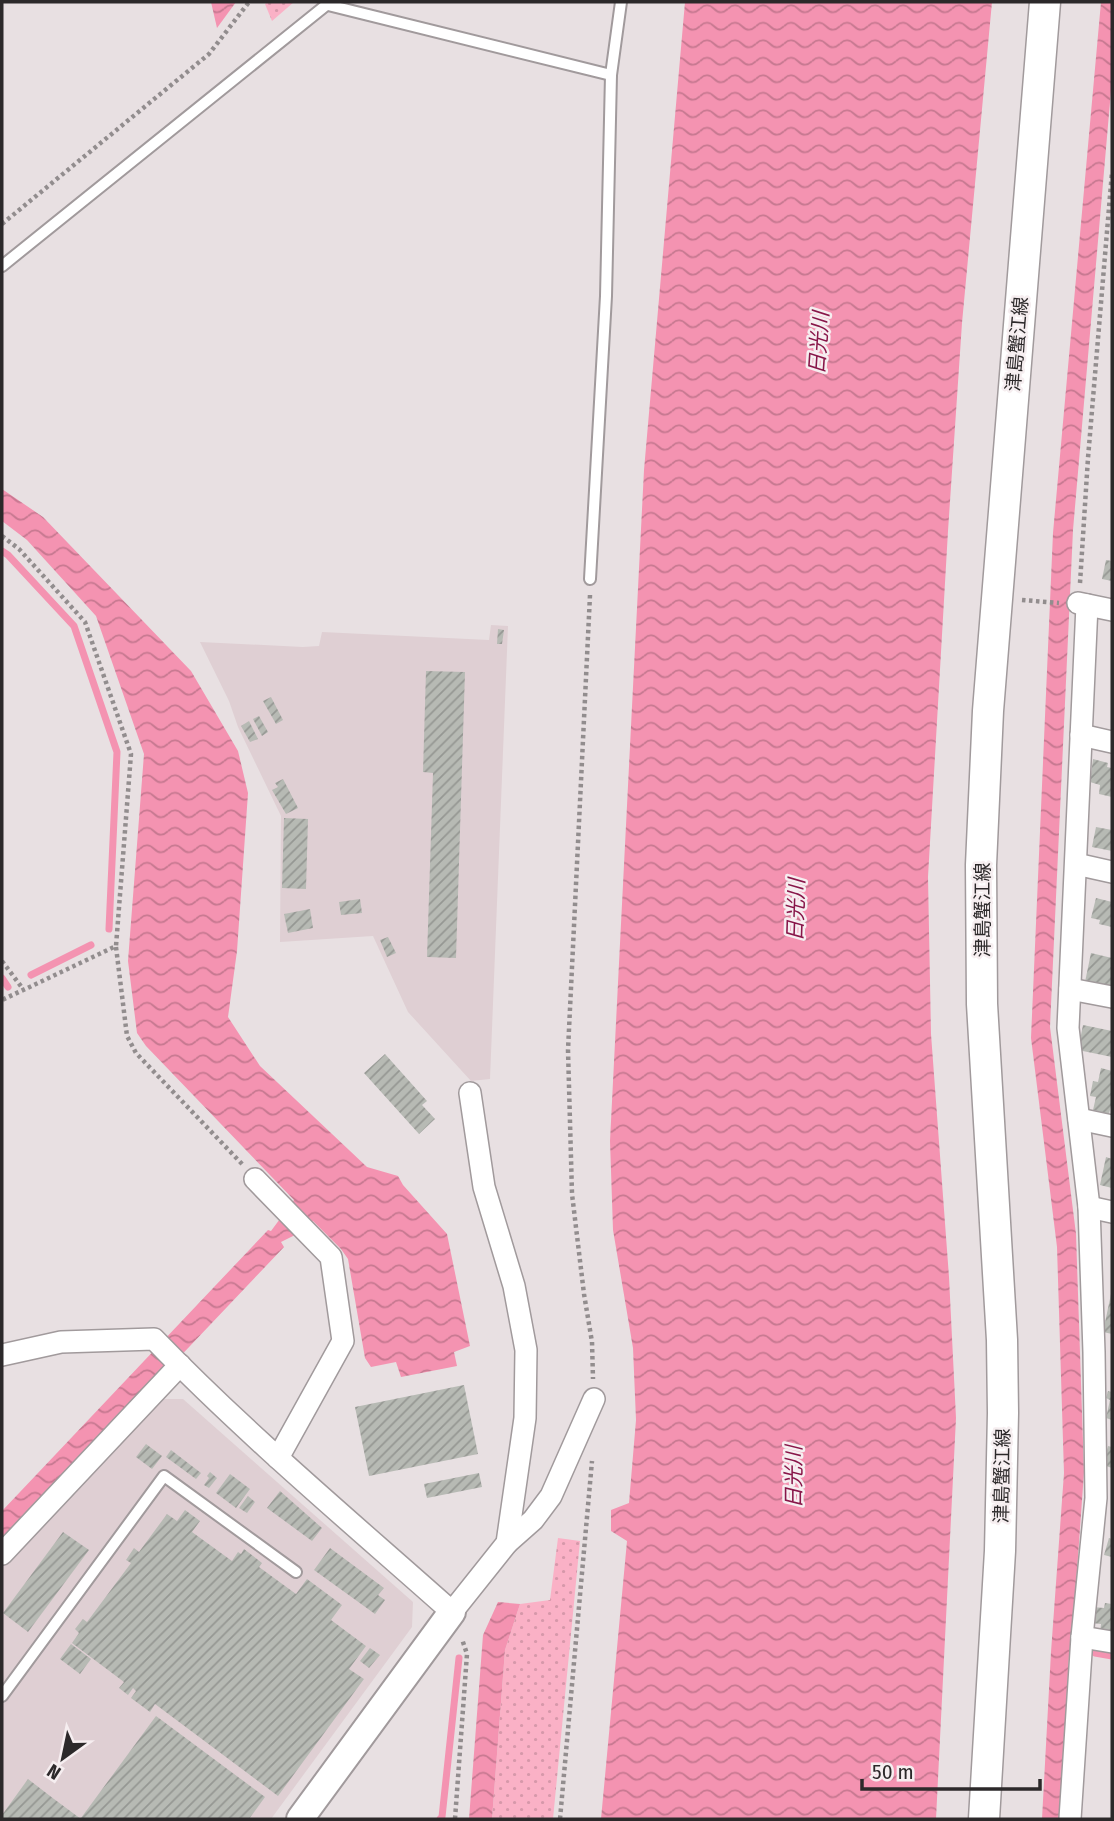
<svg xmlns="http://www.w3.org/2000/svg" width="1114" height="1821" font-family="'Fira Sans Condensed','Noto Sans JP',sans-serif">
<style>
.built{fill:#dfcfd3}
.grass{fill:url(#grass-dots)}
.water{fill:url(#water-waves)}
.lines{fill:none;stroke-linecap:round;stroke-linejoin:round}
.stream{stroke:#f493b1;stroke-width:7}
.building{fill:url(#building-hatch)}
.service-casing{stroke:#a19a9c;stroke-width:14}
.minor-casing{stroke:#a19a9c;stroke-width:24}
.tertiary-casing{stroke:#a19a9c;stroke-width:30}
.secondary-casing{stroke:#a19a9c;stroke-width:33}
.path{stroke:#928d8e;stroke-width:4.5;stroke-dasharray:3.5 3.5;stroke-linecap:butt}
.service{stroke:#fff;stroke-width:10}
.minor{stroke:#fff;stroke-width:21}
.tertiary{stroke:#fff;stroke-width:26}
.secondary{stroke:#fff;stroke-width:30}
.labels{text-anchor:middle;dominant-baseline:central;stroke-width:5;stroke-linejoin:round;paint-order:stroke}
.street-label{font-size:19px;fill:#2c292a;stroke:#f6eef0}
.water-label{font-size:21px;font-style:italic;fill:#881649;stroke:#f6eef0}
</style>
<defs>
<pattern id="grass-dots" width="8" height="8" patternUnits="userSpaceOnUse" patternTransform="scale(1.75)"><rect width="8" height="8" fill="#fab1c6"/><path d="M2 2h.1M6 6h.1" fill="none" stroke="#d698aa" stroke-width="1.8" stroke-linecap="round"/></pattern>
<pattern id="water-waves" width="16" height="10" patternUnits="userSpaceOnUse" patternTransform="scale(1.75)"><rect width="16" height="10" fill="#f493b1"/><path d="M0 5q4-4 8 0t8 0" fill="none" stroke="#c67890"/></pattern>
<pattern id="building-hatch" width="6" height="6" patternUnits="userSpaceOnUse" patternTransform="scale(1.75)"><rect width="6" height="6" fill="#b7bab4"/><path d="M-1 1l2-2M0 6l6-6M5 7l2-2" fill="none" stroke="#959793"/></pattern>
</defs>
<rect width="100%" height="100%" fill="#e8e0e2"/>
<!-- built -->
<g class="built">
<polygon points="491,625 508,626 490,1079 471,1081 408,1012 373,936 280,942 281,816 238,727 229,701 200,642 303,647 319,646 322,632 489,640"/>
<polygon points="158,1399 183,1399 413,1602 412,1627 271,1819 2,1819 2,1566"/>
</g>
<!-- grass -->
<g class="grass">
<polygon points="268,2 294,2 272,21 265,4"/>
<polygon points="558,1538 580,1541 553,1819 492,1819 505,1650 520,1604 550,1600"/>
</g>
<!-- water -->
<g class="water">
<polygon points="211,2 236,2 217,28"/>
<polygon points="685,2 992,2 962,323 948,531 928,877 931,1034 949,1277 956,1418 936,1819 601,1819 627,1541 611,1531 611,1510 629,1503 636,1420 633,1348 613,1230 610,1141 644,470"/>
<polygon points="1101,2 1112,2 1112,79 1073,530 1050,1027 1076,1234 1084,1472 1071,1655 1069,1655 1060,1819 1042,1819 1051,1652 1064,1473 1057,1247 1031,1038 1053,533"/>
<polygon points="2,489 43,517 191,671 238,751 248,793 237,951 228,1017 260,1066 367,1167 398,1176 403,1185 447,1234 470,1346 454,1352 457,1366 401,1377 396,1362 371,1367 365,1358 348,1259 341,1249 313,1221 293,1236 281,1242 284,1247 2,1544 2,1511 268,1230 271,1231 294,1200 146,1046 137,1033 128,961 144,754 96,616 27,540 2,521"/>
<polygon points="498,1602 520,1604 505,1650 492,1819 469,1819 483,1635"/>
</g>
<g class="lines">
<!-- stream -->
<g class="stream">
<polyline points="2,551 8,555 74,626 117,752 109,929"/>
<polyline points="31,975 91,945"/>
<polyline points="2,978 8,987"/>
<polyline points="1095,1653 1112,1656"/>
<polyline points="440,1819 442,1817 459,1658"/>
</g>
</g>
<!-- building -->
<g class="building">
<polygon points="1106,560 1112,561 1112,581 1102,579"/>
<polygon points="498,629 504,630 502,644 497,644"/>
<polygon points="426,671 465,672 456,958 427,957 433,773 423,772"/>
<polygon points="271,697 283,720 276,724 263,701"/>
<polygon points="259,716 268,732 262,736 253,719"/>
<polygon points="249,721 258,739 250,742 241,726"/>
<polygon points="1093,759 1108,763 1107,767 1112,768 1112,797 1099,794 1100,785 1090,782"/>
<polygon points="283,779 298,808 286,814 272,790 278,787 275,783"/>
<polygon points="284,818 308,819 306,889 282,888"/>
<polygon points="1096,827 1112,830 1112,851 1092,847"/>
<polygon points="1096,898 1112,902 1112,927 1099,924 1100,920 1091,918"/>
<polygon points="360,899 362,913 341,915 339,902"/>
<polygon points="310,909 313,928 288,933 284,914"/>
<polygon points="388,937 396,953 387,957 380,940"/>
<polygon points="1091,953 1112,958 1112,988 1085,982"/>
<polygon points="1083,1025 1112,1031 1112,1057 1078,1050"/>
<polygon points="385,1054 427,1101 422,1105 435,1119 419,1134 364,1073"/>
<polygon points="1101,1068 1112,1071 1112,1101 1109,1114 1093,1110 1096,1097 1090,1096 1093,1081 1098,1082"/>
<polygon points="1106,1157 1112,1159 1112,1188 1100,1185"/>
<polygon points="1111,1294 1112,1294 1112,1334 1103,1332"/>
<polygon points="464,1385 478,1454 369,1476 355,1407"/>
<polygon points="1108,1391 1112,1392 1112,1420 1106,1418 1110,1400 1106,1398"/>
<polygon points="146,1444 162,1456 152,1469 136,1457"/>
<polygon points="1108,1446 1112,1447 1112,1468 1103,1465"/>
<polygon points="171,1450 201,1473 196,1479 166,1457"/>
<polygon points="210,1472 217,1478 209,1488 204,1485 209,1478 207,1476"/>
<polygon points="479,1473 482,1487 427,1498 424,1484"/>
<polygon points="230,1474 250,1489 236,1508 216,1493"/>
<polygon points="280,1491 322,1528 312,1541 267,1508"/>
<polygon points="248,1496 255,1502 247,1513 239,1508"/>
<polygon points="185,1510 200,1521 192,1532 232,1561 238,1552 241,1554 244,1549 262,1563 259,1567 296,1594 307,1579 342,1605 331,1620 366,1646 349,1669 364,1679 278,1796 155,1704 150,1712 131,1698 136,1691 133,1688 128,1695 119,1688 124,1682 72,1643 79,1633 75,1629 83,1619 87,1622 131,1563 126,1560 134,1548 139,1552 167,1514 177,1521"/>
<polygon points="63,1532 89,1550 28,1632 3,1613"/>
<polygon points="1109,1538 1112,1539 1112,1557 1104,1555"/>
<polygon points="330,1548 384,1588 378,1595 385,1600 375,1614 314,1570"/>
<polygon points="1105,1603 1112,1604 1112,1633 1100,1632 1101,1624 1091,1623 1093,1607 1104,1608"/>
<polygon points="71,1644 91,1659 80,1674 60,1659"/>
<polygon points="370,1648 380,1655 369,1668 360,1661"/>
<polygon points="156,1716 265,1797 249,1819 81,1818"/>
<polygon points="28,1779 54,1799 81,1819 2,1819 2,1815"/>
</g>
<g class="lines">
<defs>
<g id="service">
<polyline points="328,5 611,75"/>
<polyline points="2,266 330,2"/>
<polyline points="590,579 606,296 611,75 621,2"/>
<polyline points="2,1696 164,1476 296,1572"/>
</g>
<g id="minor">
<polyline points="1078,603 1112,610"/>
<polyline points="1081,735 1112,742"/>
<polyline points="1076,864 1112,872"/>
<polyline points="1070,989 1112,997"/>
<polyline points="1079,1119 1112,1126"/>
<polyline points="255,1179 331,1257 343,1341 278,1458"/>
<polyline points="1089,1207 1112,1212"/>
<path d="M2 1355 61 1342 154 1339C248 1436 352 1523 452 1612L507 1543 525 1418 526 1350 514 1286 484 1187 470 1093"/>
<polyline points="507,1543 533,1520 551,1496 594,1399"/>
<polyline points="2,1554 180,1365"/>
<polyline points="1082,1637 1112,1642"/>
<polyline points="1070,1819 1082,1637 1096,1498 1094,1352 1089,1207 1068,1028 1087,605"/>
</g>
<polyline id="tertiary" points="300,1819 452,1612"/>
<polyline id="secondary" points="984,1819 1000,1551 1003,1413 1002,1340 982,1004 981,865 988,711 1045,2"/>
</defs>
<!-- service casing -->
<use href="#service" class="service-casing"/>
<!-- minor casing -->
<use href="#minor" class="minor-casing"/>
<!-- tertiary casing -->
<use href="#tertiary" class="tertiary-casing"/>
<!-- secondary casing -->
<use href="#secondary" class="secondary-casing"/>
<!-- path -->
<g class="path">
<polyline points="2,224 209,54 249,2"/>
<polyline points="2,536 19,549 85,622 131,754 116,946 2,1000"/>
<polyline points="1080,583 1088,458 1112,172"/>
<polyline points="590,595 568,1050 572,1194 584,1294 592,1342 593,1379"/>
<polyline points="1022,600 1059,603"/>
<polyline points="116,947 127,1036 136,1053 243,1165"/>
<polyline points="2,961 23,989"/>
<polyline points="455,1819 467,1654 462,1639"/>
<polyline points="560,1819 592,1461"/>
</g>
<!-- service -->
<use href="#service" class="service"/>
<!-- minor -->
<use href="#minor" class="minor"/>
<!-- tertiary -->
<use href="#tertiary" class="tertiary"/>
<!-- secondary -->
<use href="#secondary" class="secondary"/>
</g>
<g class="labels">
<!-- street labels -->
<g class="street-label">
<text transform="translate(1017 344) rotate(-85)">津島蟹江線</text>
<text transform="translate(982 910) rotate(-90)">津島蟹江線</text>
<text transform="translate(1002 1476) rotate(-89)">津島蟹江線</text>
</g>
<!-- water labels -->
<g class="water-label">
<text transform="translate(819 343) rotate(-86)">日光川</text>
<text transform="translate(796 910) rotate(-88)">日光川</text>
<text transform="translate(794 1477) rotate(-90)">日光川</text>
</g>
</g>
<!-- border -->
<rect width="1114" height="1821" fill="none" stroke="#2c292a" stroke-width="7"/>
<!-- north arrow -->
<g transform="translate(63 1758) rotate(213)" stroke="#f6eef0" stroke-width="5" paint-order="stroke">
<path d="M0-5L12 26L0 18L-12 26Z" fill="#2c292a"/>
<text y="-10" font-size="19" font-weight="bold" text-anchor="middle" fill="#2c292a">N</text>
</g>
<!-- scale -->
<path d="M862 1779v10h178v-10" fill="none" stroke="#2c292a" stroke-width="3.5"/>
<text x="872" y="1779" font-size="21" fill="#2c292a" stroke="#f6eef0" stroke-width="5" paint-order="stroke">50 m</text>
</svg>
